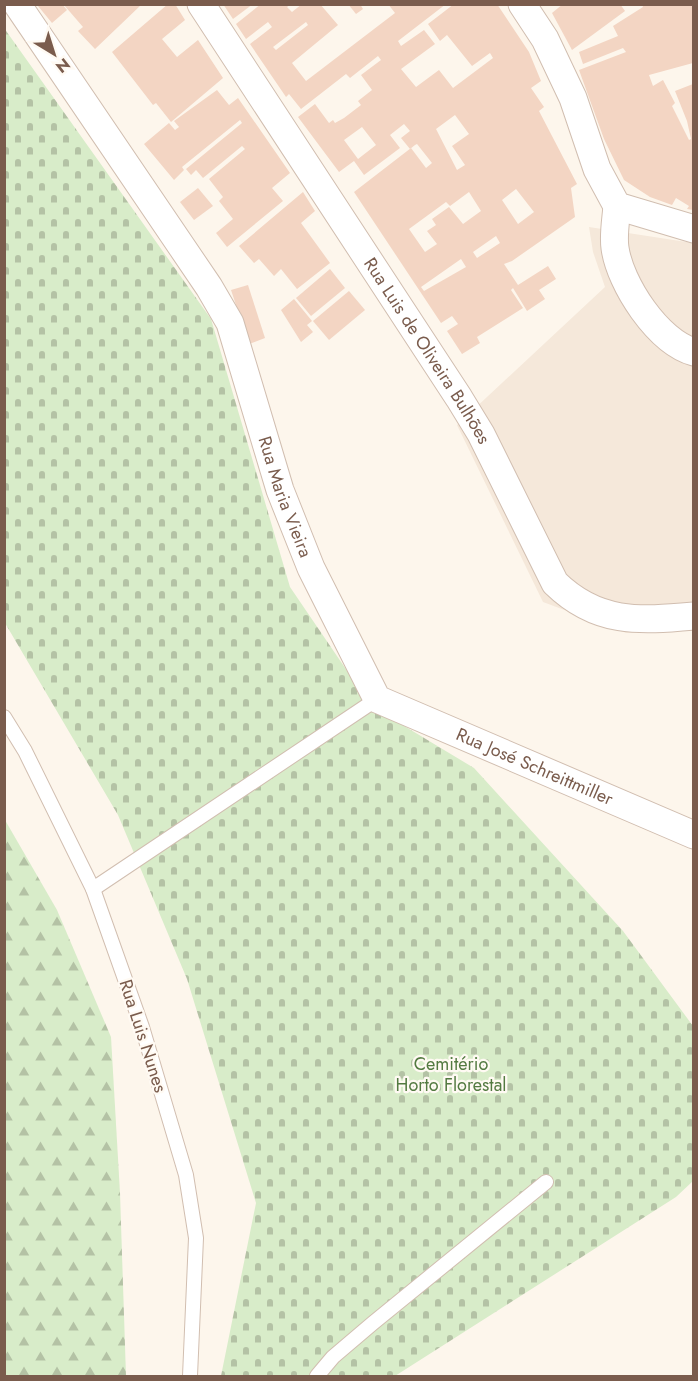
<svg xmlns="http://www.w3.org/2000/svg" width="698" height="1381" font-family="Jost,sans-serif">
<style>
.residential{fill:#f5e8da}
.forest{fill:url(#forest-firs)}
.cemetery{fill:url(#cemetery-stones)}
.building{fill:#f3d5c3;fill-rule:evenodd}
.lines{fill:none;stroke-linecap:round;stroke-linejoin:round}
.service-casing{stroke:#d1beb0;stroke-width:16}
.minor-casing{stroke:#d1beb0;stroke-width:29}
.service{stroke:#fff;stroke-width:14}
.minor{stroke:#fff;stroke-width:27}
.labels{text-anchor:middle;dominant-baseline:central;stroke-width:4.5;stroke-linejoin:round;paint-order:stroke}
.street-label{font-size:18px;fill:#7a5c4d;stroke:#fffaf3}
.park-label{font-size:18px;fill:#537a41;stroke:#fffaf3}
</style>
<defs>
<pattern id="forest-firs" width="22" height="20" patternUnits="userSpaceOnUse" patternTransform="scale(1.5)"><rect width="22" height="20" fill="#d8ecc9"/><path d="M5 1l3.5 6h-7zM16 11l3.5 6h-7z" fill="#b4c2a5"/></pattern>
<pattern id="cemetery-stones" width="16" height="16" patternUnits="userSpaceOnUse" patternTransform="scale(1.5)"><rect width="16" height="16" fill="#d8ecc9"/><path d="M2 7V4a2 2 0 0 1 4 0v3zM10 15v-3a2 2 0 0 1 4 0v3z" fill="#b4c2a5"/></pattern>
</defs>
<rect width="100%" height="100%" fill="#fdf6ec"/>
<!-- residential -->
<polygon class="residential" points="589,227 693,243 693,625 626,633 543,602 457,425 605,287 593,252"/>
<!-- forest -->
<polygon class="forest" points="5,820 57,910 111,1037 120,1193 126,1376 5,1376"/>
<!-- cemetery -->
<polygon class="cemetery" points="4,28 211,319 290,587 371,706 474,768 623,931 693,1026 693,1181 676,1197 395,1376 221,1376 256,1203 187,979 118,815 5,623"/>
<!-- building -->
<g class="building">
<polygon points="39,4 62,4 67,10 52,23 38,6"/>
<polygon points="168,4 175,4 185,20 162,39 177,57 198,40 223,78 171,122 156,103 153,105 112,52"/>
<polygon points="223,4 253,4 233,19"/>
<path d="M261 4H291L287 7 292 12 302 4H320L338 25 292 63 306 81 395 13 388 4H446L398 41 401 46 424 30 435 44 401 69 416 87 439 70 453 88 493 58 490 53 472 66 447 35 440 41 428 24 454 4H497L529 52 541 81 531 88 544 107 539 111 577 184 571 188 575 217 512 261 504 264 518 285 548 266 556 279 539 290 545 299 527 311 513 288 511 290 523 308 477 337 480 343 462 354 447 331 458 324 452 316 441 323 354 192 411 148 426 168 432 163 417 144 415 145 410 149 401 138 410 131 404 124 390 135 400 148 364 175 354 161 339 172 298 117 315 104 329 123 333 120 335 123 344 118 361 105 358 101 372 90 361 75 381 60 378 56 350 78 346 74 301 109 289 94 286 97 250 44 272 27 268 22 246 39 236 24ZM306 22 308 25 276 50 273 47ZM455 115 469 134 452 146 465 165 457 170 436 129ZM362 127 376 145 358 159 344 140ZM516 189 534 212 518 224 502 200ZM469 192 481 211 463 224 449 207 432 219 436 225 427 231 437 244 425 252 409 229 446 202 450 206ZM496 236 500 243 477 258 473 252ZM461 259 466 267 424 291 421 287Z"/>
<polygon points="348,4 360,4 363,9 356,14"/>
<polygon points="563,4 620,4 625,11 572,50 552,13"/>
<polygon points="642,4 693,4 693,63 649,75 653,86 663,80 675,103 672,106 689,140 691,139 687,121 675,91 693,84 693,210 687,209 689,206 676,198 672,205 650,197 624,180 604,139 579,70 626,52 623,48 583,64 579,52 618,36 613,26 643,7"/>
<polygon points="64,5 141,5 95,49 78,31 83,27"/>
<polygon points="217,90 229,105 238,98 290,173 272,188 283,201 227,247 216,233 233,219 219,201 223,197 209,179 245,149 242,146 203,178 196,170 191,175 186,169 242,123 240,120 182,167 184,170 174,180 144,144 169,123 175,130 179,127 174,121"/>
<polygon points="198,188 213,206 194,220 180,202"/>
<polygon points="303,192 315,211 301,223 330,263 297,289 281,269 274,276 259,259 254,263 239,246"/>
<polygon points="330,269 345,288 311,316 296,298"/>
<polygon points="248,285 265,338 249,344 231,290"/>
<polygon points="349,291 365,310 329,340 313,321"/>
<polygon points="294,299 312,321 307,325 313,332 301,342 281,310"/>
</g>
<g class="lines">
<defs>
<g id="service">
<polyline points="4,717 25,751 93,889 142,1027 186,1175 196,1238 190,1376"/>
<polyline points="93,889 377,699"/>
<polyline points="317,1376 333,1357 373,1323 546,1182"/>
</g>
<g id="minor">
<path id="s1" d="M17 4 209 287 230 323 280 490 311 568 377 699 694 835"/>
<path id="s2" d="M201 4 459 398 481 434 555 583C597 624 639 621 694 616"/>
<polyline points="522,4 545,39 573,98 597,169 617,206 694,229"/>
<path d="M617 206C616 219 613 235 615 248 620 284 658 342 694 352"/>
</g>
</defs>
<!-- service casing -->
<use href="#service" class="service-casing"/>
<!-- minor casing -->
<use href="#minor" class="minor-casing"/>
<!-- service -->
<use href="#service" class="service"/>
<!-- minor -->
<use href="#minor" class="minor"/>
</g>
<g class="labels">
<!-- street labels -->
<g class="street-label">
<text stroke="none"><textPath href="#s2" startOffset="414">Rua Luis de Oliveira Bulhões</textPath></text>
<text stroke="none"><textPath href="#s1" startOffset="566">Rua Maria Vieira</textPath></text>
<text stroke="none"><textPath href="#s1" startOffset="960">Rua José Schreittmiller</textPath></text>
<text transform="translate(143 1036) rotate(72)">Rua Luis Nunes</text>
</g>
<!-- park labels -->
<g class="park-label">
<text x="451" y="1064">Cemitério<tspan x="451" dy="21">Horto Florestal</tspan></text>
</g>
</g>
<!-- border -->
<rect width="698" height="1381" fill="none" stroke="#7a5c4d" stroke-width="12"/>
<!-- north arrow -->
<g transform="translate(54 54) rotate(142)" stroke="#fffaf3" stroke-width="4.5" paint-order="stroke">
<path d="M0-4.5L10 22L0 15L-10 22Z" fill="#7a5c4d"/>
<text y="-9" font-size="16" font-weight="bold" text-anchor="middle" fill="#7a5c4d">N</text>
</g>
</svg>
